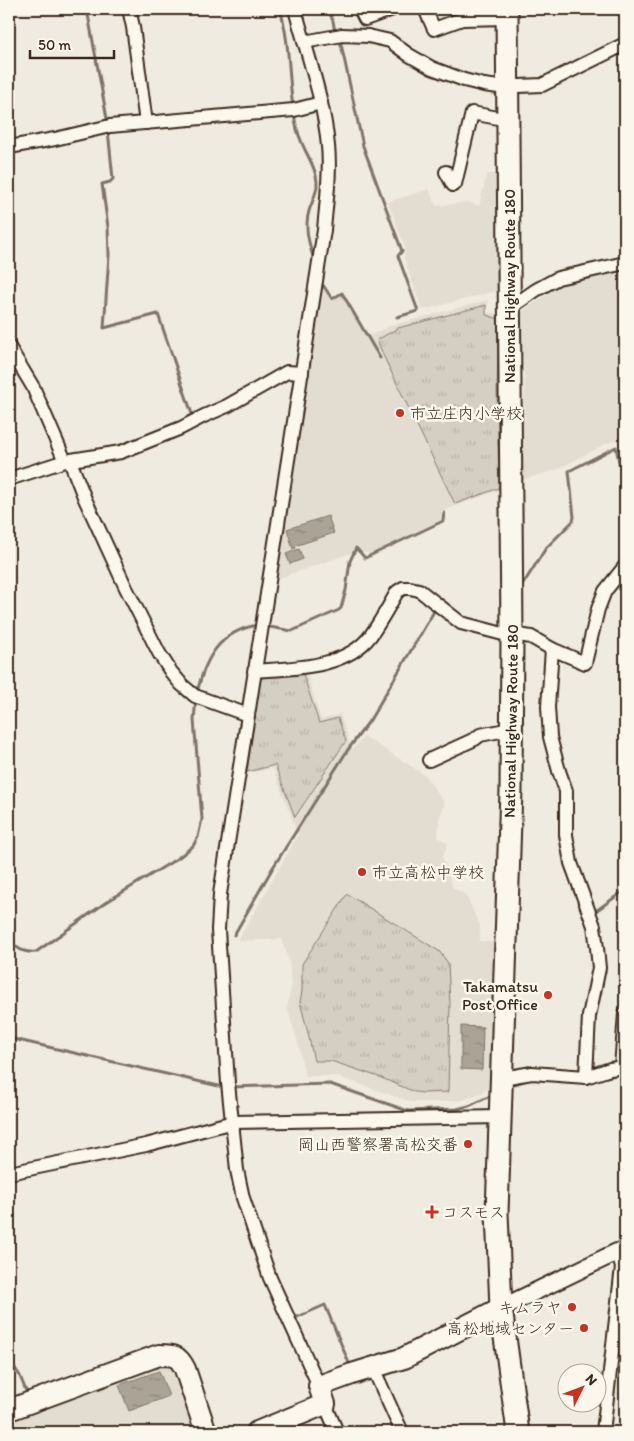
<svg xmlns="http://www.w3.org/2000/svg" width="634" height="1441" font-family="Itim,'Klee One',sans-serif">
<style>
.built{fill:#e2dcd1}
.park{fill:url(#park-tufts);stroke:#887c70}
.water{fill:url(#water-ripples);stroke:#7f7367}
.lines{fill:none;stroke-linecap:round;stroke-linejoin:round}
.stream{stroke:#7f7367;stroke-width:3}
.minor-casing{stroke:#3b2a1e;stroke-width:16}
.tertiary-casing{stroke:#3b2a1e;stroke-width:20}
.primary-casing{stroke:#3b2a1e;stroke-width:24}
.trunk-casing{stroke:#3b2a1e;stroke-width:25}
.minor{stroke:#fbf7ec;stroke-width:12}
.tertiary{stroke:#fbf7ec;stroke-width:16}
.primary{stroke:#fbf7ec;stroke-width:20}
.trunk{stroke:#fbf7ec;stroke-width:21}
.poi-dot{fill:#c8321e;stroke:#fbf7ec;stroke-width:2}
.labels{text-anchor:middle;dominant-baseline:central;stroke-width:5;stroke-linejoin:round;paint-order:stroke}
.street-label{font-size:16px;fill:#3b2a1e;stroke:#fbf7ec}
.poi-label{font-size:16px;fill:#3b2a1e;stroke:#fbf7ec;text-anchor:end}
</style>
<defs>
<pattern id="park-tufts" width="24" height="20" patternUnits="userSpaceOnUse" patternTransform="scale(1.25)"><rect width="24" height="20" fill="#d5cec3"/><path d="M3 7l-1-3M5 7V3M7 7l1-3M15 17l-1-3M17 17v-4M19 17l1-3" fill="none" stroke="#b8b1a7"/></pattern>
<pattern id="water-ripples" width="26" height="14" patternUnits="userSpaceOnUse" patternTransform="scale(1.25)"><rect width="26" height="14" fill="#aca397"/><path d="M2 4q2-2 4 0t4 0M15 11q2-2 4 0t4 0" fill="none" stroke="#8d857b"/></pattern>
</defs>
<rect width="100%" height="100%" fill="#f0ebe0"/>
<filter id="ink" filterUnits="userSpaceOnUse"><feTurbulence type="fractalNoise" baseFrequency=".02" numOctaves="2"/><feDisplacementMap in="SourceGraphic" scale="10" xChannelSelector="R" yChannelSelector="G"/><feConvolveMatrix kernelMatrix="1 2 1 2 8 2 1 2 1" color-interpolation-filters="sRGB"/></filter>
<g filter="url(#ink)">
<!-- built -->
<g class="built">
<polygon points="487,174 503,174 504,289 422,310 404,258 405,247 388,202 429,189 436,206 468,202 479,206"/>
<polygon points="625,272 625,437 605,444 559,469 519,481 525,387 520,313 564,283"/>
<polygon points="319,282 331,302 344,294 365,333 369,336 390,326 488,300 487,312 502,315 502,489 442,511 442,519 370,554 357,551 273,580"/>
<polygon points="306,671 321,720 340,714 352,750 364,736 425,775 445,804 439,818 438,837 448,844 442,856 453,888 466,895 480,926 480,941 497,943 492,1085 481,1093 462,1100 439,1102 411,1102 336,1076 305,1076 297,1039 287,1008 291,988 289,960 281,939 238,941 298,835 273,768 243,775 259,674"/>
<polygon points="172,1358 202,1432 9,1432 9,1414"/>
</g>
<!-- park -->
<g class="park">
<polygon points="486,305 486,315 499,319 497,388 499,488 455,504 384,357 377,340 398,328"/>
<polygon points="303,674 319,723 338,718 346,741 295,817 275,765 247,772 260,678"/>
<polygon points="347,894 439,951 448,963 450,1004 448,1092 424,1093 415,1092 379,1077 331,1061 314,1061 308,1033 300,1002 302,991 302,964"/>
</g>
<!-- water -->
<g class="water">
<polygon points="328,516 334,533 295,546 296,548 293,549 287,529"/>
<polygon points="299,549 303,559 290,564 286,554"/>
<polygon points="461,1026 483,1027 482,1070 461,1069"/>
<polygon points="159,1371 169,1396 129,1411 119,1385"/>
</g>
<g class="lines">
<!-- stream -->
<g class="stream">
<polyline points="87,9 108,124"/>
<path d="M280 9C290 42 288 74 293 107"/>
<polyline points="328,9 333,21 335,32"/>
<polyline points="338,40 341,44 363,146 402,251 398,256 418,311 397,317"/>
<path d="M294 113C295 123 298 134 302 143 307 156 316 167 317 182 318 192 312 201 309 211 304 229 309 243 314 260"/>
<polyline points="108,130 113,179 110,182 102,184 108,227 109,255 104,328 158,314 193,417"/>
<polyline points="323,285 332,299 342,293 380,358"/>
<polyline points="520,589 546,548 573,521 574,517 569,471 616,447 620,467 625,474"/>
<polyline points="264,626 292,631 339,610 341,608 346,590 350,561 356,548 365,558 443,521 444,513"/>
<path d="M197 693C205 658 220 631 258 625"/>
<polyline points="593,913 625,890"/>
<polyline points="234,935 272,869 347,751 370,720 436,608"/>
<path d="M9 939C17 949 23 953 36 952L105 903 178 858 193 846 198 837 202 819 194 720 196 699"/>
<polyline points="9,1038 223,1087"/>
<polyline points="601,1078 622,1074"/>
<polyline points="509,1086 527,1080"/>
<polyline points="231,1087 330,1084 408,1111 457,1109 469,1106 492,1095"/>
<polyline points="293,1319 325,1305 351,1368"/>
<polyline points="9,1359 20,1376 28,1396"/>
</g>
<defs>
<g id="minor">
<polyline points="129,9 133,27 146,123"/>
<path d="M295 9C307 54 324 100 328 146 331 173 326 204 324 230L220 894 218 930 228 1083 237 1170 243 1198 270 1278 319 1386"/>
<polyline points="360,9 365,19 393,9"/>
<polyline points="425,9 434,29 462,19 507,18"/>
<polyline points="624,9 625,11"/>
<polyline points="304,42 342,35 368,36 390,41 409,55 432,68 464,80 484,85 499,87 542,85 625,44"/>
<polyline points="9,147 55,139 110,126 294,110 321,103"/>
<polyline points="446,172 453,185 455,184 472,113 508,120"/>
<polyline points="510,308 536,290 558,278 625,263"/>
<polyline points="9,347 33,387 65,461"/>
<polyline points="70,461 85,499 126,588 159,653 171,672 182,685 195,696 248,715"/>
<polyline points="9,479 65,461 121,452 181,428 204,416 227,406 287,372 302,373"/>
<path d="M254 671C292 668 346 669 371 635 381 621 389 606 397 592L403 588H410L419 590 461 623 503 634 519 635 531 637 552 649 585 663 598 609 605 591 625 566"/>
<polyline points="429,760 475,739 480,735 511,729"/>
<polyline points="621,1068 625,1013"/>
<polyline points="586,1077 610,1069 625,1067"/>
<polyline points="502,1078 532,1073 586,1077 589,1016 599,968 597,948 594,926 571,863 566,835 566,791 559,771 550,737 548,707 552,649"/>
<polyline points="9,1173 146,1145 233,1122 500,1117"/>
<polyline points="373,1368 402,1432"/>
<polyline points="325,1404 337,1432"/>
<polyline points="603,1432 622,1267 617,1252 625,1247"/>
</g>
<polyline id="tertiary" points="501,1308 617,1252"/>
<g id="primary">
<path d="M9 1410 159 1355C174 1355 178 1355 185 1369L206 1432"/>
<polyline points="257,1432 325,1404 319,1386 352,1374 404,1358 501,1308"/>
</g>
<polyline id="trunk" points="507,9 512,635 511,790 497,1213 501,1308 518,1432"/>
</defs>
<!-- minor casing -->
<use href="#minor" class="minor-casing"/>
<!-- tertiary casing -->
<use href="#tertiary" class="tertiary-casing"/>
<!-- primary casing -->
<use href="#primary" class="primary-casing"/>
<!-- trunk casing -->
<use href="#trunk" class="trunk-casing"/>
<!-- minor -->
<use href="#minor" class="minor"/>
<!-- tertiary -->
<use href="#tertiary" class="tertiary"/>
<!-- primary -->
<use href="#primary" class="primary"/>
<!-- trunk -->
<use href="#trunk" class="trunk"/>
</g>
</g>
<!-- markers -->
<g class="poi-dot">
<circle cx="400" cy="413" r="5"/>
<circle cx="362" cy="872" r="5"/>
<circle cx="548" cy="995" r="5"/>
<circle cx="468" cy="1144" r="5"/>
<path d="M429.5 1204.5h5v5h5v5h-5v5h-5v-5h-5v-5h5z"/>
<circle cx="572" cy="1307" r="5"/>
<circle cx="584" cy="1328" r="5"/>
</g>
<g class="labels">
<!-- street labels -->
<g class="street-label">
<text transform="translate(509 286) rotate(-90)">National Highway Route 180</text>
<text transform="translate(511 721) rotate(-89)">National Highway Route 180</text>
</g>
<!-- poi labels -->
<g class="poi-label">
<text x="410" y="413" text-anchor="start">市立庄内小学校</text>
<text x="372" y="872" text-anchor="start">市立高松中学校</text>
<text x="538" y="986">Takamatsu<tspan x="538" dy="18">Post Office</tspan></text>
<text x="458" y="1144">岡山西警察署高松交番</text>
<text x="442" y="1212" text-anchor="start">コスモス</text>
<text x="562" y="1307">キムラヤ</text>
<text x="574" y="1328">高松地域センター</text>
</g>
</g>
<!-- margin -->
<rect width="634" height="1441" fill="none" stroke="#fbf7ec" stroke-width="30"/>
<rect x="15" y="15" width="604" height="1411" fill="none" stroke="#3b2a1e" stroke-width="2" filter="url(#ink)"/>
<!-- north arrow -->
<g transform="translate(582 1388) rotate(48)"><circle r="24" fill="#fbf7ec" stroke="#aea59a"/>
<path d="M0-4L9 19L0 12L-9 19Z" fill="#c8321e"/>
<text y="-8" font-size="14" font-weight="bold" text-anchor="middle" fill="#3b2a1e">N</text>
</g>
<!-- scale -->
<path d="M30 50v8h84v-8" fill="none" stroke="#3b2a1e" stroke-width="2.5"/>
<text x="38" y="50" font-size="15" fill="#3b2a1e" stroke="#fbf7ec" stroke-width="4" paint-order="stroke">50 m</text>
</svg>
